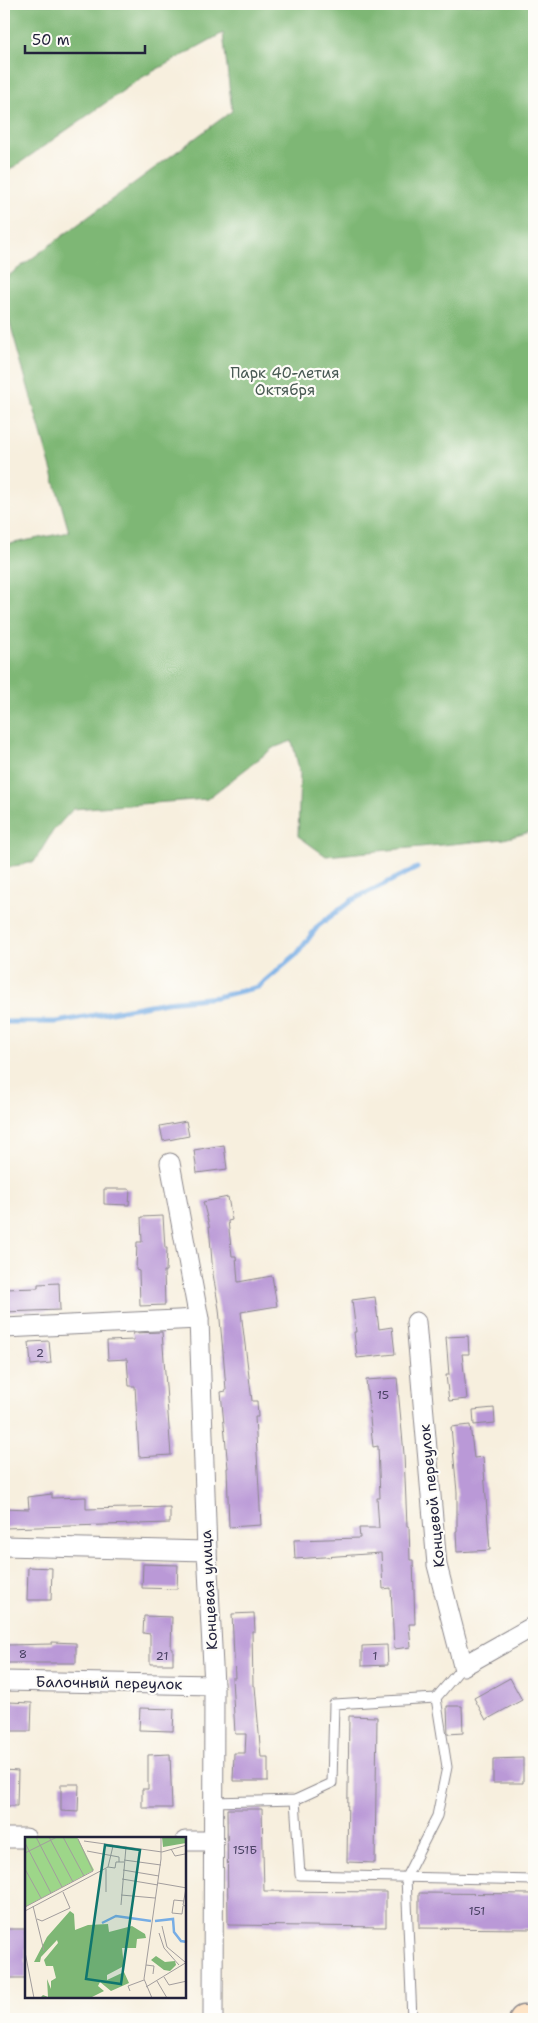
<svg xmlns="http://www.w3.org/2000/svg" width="538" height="2023" font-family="'Shantell Sans',sans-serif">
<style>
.forest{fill:#7eb775;stroke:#506c58}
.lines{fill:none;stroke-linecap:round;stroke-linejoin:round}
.stream{stroke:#77ade5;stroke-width:5}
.building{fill:#ba99d7}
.lane-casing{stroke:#8c888c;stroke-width:11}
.street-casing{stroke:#8c888c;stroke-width:21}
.secondary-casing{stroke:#8c888c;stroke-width:29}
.lane{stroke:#fff;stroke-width:9}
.street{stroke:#fff;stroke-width:19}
.secondary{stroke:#fee4c6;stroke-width:26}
.labels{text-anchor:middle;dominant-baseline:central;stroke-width:4.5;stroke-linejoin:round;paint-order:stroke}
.number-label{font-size:12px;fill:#484062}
.park-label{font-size:15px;fill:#475852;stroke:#fdfcf7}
.street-label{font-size:15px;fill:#22223b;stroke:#fdfcf7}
.inset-river{fill:none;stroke:#77ade5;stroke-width:2.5}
.inset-road{fill:none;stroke:#a29d9d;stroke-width:1}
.view{fill:#0f766e;fill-opacity:0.15;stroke:#0f766e;stroke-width:2.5}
.inset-edge{fill:none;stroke:#22223b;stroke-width:2.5}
</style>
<rect width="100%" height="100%" fill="#fdfcf7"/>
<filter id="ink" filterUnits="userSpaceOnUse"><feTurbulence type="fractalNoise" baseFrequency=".02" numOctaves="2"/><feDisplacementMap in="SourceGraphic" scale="10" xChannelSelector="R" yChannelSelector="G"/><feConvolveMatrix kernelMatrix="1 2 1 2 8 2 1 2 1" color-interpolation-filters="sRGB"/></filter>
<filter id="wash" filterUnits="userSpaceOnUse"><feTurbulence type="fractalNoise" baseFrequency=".0096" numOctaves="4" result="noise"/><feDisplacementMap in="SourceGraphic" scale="20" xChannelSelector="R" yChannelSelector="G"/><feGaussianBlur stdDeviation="1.12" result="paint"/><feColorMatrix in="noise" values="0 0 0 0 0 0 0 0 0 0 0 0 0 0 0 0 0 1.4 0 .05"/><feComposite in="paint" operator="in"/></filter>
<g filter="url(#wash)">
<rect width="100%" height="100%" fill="#f7efde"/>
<!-- forest -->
<polygon class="forest" points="4,4 534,4 534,831 504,839 326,856 298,836 300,773 292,741 273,748 207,799 73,809 53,831 34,862 4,868 4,545 69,532 4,302 4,279 232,111 223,33 141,78 4,174"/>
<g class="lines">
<!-- stream -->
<polyline class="stream" points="4,1022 57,1022 166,1002 217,997 258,987 297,954 318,926 352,900 417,868"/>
</g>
<g id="blocks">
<!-- building -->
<g class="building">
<polygon points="186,1121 189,1136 163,1141 160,1126"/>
<polygon points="224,1145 227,1169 197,1173 194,1150"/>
<polygon points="104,1189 130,1189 129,1205 104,1204"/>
<polygon points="228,1197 232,1220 228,1221 232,1256 236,1256 238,1282 272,1276 277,1306 241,1312 252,1401 257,1401 258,1417 255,1417 261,1525 229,1527 227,1468 228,1468 221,1392 226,1391 224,1363 219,1309 213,1274 209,1225 203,1202"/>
<polygon points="163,1216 165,1248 167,1248 166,1271 164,1271 165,1305 140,1306 139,1271 136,1270 137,1242 142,1242 141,1217"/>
<polygon points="59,1283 60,1310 4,1312 4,1289 38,1288 38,1284"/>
<polygon points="375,1297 379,1329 392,1327 395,1354 357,1358 354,1332 356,1332 352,1300"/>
<polygon points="162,1332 171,1455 139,1457 135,1386 129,1386 127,1359 108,1360 107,1341 134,1340 133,1333"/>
<polygon points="468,1336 469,1354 462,1354 467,1399 449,1401 446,1375 449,1375 446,1337"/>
<polygon points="49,1341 51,1363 31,1365 29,1342"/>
<polygon points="397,1378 404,1454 407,1526 409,1526 410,1560 413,1560 415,1624 409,1624 411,1647 394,1649 391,1588 383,1589 381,1553 295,1559 294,1540 360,1538 359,1528 379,1528 377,1498 380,1498 378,1446 373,1447 366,1380"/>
<polygon points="494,1408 495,1423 474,1425 473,1410"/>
<polygon points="470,1425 474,1458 483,1457 490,1550 457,1552 456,1531 457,1531 457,1492 451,1427"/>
<polygon points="52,1494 52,1498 86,1497 86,1509 170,1507 170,1523 4,1528 4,1508 29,1509 28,1497"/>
<polygon points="143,1564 178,1565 177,1589 142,1588"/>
<polygon points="28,1567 52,1568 51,1600 27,1600"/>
<polygon points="254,1613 255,1631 252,1631 253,1686 255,1686 261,1757 268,1757 268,1781 233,1781 234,1753 245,1753 246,1734 235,1734 232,1678 235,1678 232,1614"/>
<polygon points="144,1616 172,1617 171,1649 173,1649 173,1664 150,1664 150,1634 143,1633"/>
<polygon points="52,1642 76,1643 76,1663 7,1663 6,1645 52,1644"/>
<polygon points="387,1645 388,1665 362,1666 362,1646"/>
<polygon points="510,1678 522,1700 486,1720 474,1698"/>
<polygon points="8,1702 32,1703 31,1731 8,1731"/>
<polygon points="447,1706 462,1706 463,1733 448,1734"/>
<polygon points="140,1708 174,1709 173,1731 139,1730"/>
<polygon points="349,1716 377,1717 375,1863 347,1862"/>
<polygon points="170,1754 172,1808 142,1808 142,1789 148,1789 148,1755"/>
<polygon points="523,1758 523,1783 493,1783 493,1759"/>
<polygon points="4,1770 18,1771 17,1806 4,1806"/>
<polygon points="61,1784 79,1784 78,1812 61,1811"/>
<polygon points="227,1809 262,1809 264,1891 386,1892 386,1927 228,1925"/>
<polygon points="419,1893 534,1894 534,1929 419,1928"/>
<rect x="4" y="1929" width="22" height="49"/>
</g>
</g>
</g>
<g filter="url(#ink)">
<use href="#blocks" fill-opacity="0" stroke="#8c888c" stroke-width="1"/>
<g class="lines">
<defs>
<g id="lane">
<polyline points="295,1800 300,1875 534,1880"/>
<polyline points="213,1802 295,1800 332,1783 334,1704 436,1698 463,1666"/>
<polyline points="412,2019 406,1877 437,1816 447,1767 436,1698"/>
</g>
<g id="street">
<polyline points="170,1163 199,1319 207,1551 214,1685 213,2019"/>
<polyline points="416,1322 437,1565 463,1666 534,1626"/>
<polyline points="4,1328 199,1319"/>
<polyline points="4,1546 207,1551"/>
<polyline points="4,1681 214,1685"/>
<polyline points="4,1838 26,1838"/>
<polyline points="185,1841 213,1841"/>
</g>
<polyline id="secondary" points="523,2019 534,2019"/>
</defs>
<!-- lane casing -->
<use href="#lane" class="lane-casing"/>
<!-- street casing -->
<use href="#street" class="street-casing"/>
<!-- secondary casing -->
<use href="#secondary" class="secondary-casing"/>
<!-- lane -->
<use href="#lane" class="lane"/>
<!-- street -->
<use href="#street" class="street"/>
<!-- secondary -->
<use href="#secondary" class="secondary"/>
</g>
</g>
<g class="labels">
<!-- number labels -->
<g class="number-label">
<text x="40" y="1353">2</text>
<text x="383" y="1395">15</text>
<text x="23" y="1654">8</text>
<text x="162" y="1656">21</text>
<text x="375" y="1656">1</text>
<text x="245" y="1850">151Б</text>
<text x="477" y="1911">151</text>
</g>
<!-- park labels -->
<g class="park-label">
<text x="285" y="373">Парк 40-летия<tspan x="285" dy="17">Октября</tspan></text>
</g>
<!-- street labels -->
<g class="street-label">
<text transform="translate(432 1496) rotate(-96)">Концевой переулок</text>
<text transform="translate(209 1590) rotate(-93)">Концевая улица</text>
<text transform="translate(109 1683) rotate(1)">Балочный переулок</text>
</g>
</g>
<!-- overview -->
<g transform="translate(25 1837)">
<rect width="161" height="161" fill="#f7efde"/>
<path d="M0 0H52L69 33 0 70Z" fill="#9dd689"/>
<path d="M137 0H161V6L138 10ZM45 74 49 77 50 93 63 88 83 87 84 95 107 89 120 97 121 101 112 102 111 111H97L99 129 82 138V143L99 135 104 146 86 154 75 145 73 149 79 154 65 161H15L18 158 23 160 22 142 26 152V144L31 141 28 129H21L19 123 33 106 32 103 16 120 15 125H9L22 100ZM131 119 140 125 150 124 151 128 145 134 139 133 126 123Z" fill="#7eb775"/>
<path class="inset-river" d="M130 84 148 82 149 95 156 104 162 105M77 86 91 79 126 84"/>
<path class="inset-road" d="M11 0 37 50M24 0 48 45M38 0 59 39M59 4 137 15 162 8M0 6 26 56M146 12 150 19 160 17M62 14 94 20V25M0 16 32 0M99 23 136 28M83 30 88 9M0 32 16 61M98 33 134 39M97 42 133 48M133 46 162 51M161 51 158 68 162 70M81 55V32M96 58 130 61M96 68 101 10M8 69 19 114M158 69 157 77 147 76 149 63 159 64M0 70 68 34 53 2M0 74 83 30 90 31 91 25H99M12 82 17 84 45 71 38 55M137 89 142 110 160 125M134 96 139 111 154 128M0 115 9 161M121 128 129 129 128 137M139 140 144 148 162 144M132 144 142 161M121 150 162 125M105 154 103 149 119 143M127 161 119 142 136 22V0"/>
<path class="view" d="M80 8 115 13 96 147 61 142Z"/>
<rect width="161" height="161" class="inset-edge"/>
</g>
<!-- margin -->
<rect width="538" height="2023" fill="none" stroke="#fdfcf7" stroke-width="20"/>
<!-- scale -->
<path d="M25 45v8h120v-8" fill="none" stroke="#22223b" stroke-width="2.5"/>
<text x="32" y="45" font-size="15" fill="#22223b" stroke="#fdfcf7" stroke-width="4" paint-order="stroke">50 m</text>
</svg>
